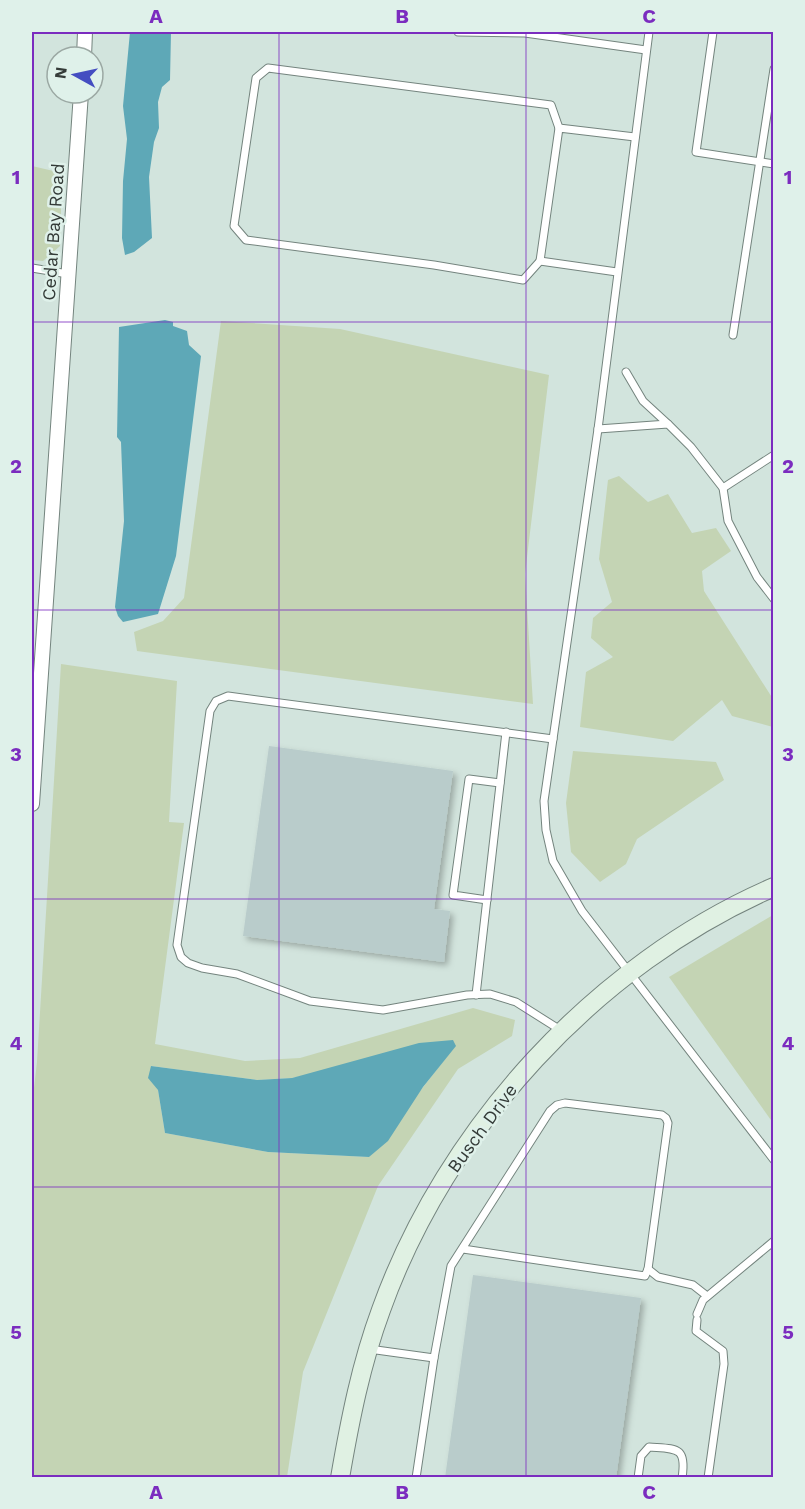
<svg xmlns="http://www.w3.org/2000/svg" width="805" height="1509" font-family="'Work Sans',sans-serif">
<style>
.green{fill:#c4d4b4;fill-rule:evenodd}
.water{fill:#5ea8b7}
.building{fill:#b9cccb;filter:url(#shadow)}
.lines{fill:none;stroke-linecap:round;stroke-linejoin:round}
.lane-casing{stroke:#74847e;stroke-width:9}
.street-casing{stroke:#74847e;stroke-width:16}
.secondary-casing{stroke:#74847e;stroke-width:20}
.lane{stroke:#fff;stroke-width:7}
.street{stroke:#fff;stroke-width:14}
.secondary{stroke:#e0f1e3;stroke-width:18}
.grid{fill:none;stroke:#7b2cbf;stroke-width:1.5;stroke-opacity:0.55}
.labels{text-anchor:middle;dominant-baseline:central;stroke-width:5;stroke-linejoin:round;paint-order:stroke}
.street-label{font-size:18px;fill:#343b38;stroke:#dff1ea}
.neatline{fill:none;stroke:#7b2cbf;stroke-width:2}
.grid-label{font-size:20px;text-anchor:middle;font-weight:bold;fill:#7b2cbf}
</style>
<defs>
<filter id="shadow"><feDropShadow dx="3.5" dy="3.5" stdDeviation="3" flood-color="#0004"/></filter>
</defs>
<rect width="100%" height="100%" fill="#d2e4dd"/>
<!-- green -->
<g class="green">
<polygon points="32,166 62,173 60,246 43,261 32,260"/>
<polygon points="221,321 340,329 549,375 525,574 533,704 137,651 134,632 163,621 184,598"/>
<polygon points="619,476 648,502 668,494 692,533 716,528 731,551 702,571 704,591 773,699 773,727 732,716 722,700 673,741 580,727 586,672 613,657 591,638 593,618 612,602 599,559 608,480"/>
<path d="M61 664 177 681 169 822 184 823 155 1044 245 1061 300 1058 473 1008 515 1020 512 1036 458 1069 378 1186 303 1372 287 1477 32 1478V1105L37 1062ZM455 1046 369 1157 268 1152 165 1133 158 1090 151 1066 257 1080 292 1078Z"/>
<polygon points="573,751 716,762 724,780 637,839 626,864 600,882 571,852 566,803"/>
<polygon points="773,915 773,1123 669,977"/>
</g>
<!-- water -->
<g class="water">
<polygon points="130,32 171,32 170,80 162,87 158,102 159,128 154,142 149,177 152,238 134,252 125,255 122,238 123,181 127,139 123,106"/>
<polygon points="165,320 173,322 173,326 187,331 189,345 201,356 176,556 158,614 123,622 118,616 115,607 124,521 121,442 117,437 119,327"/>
<polygon points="453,1040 456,1046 423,1087 388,1141 369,1157 268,1152 165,1133 158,1090 148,1078 151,1066 257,1080 292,1078 419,1043"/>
</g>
<!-- building -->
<g class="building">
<polygon points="269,746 453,771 434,909 450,911 444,962 243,936"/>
<polygon points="473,1275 641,1298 616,1478 445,1478"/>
</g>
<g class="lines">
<defs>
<g id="lane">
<polyline points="458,32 525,33 646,50"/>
<polyline points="649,32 598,429 544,801 546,830 553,861 582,911 774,1160"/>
<polyline points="713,32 696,152 774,164"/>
<polyline points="540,261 523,280 434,265 246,240 234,226 256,78 268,68 551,105 559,128"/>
<polyline points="32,268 68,274"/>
<polyline points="617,272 540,261 559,128 635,137"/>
<polyline points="733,335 774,69"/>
<polyline points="626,372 643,401 668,424"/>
<polyline points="598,429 668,424 691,447 723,488 728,521 757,577 774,599"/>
<polyline points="723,488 774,455"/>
<polyline points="553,739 228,696 216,701 210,711 177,945 181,957 188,963 202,968 237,974 310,1001 383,1010 467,995 490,994 516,1002 562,1031"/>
<polyline points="487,900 453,895 469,779 500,783"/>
<polyline points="476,995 506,732"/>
<polyline points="648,1269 658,1277 693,1285 707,1296"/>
<polyline points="697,1314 703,1300 774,1241"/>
<polyline points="697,1320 696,1331 723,1351 724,1364 708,1478"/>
<polyline points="369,1349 434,1358"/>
<polyline points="416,1478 434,1358 451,1266 550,1111 557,1105 565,1103 662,1115 666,1118 668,1123 648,1269 645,1276 463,1249"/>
<path d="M638 1478 641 1456 649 1447C676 1449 687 1446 682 1478"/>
</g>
<g id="street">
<polyline points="84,57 85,32"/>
<polyline points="32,804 81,93"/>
</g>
<path id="secondary" d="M340 1478C350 1420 361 1364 381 1310 446 1128 596 964 774 887"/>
</defs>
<!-- lane casing -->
<use href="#lane" class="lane-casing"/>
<!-- street casing -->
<use href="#street" class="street-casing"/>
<!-- secondary casing -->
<use href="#secondary" class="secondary-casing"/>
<!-- lane -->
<use href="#lane" class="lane"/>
<!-- street -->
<use href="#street" class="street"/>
<!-- secondary -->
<use href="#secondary" class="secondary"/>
</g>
<!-- grid -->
<path class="grid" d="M279 32V1478M526 32V1478M32 322H774M32 610H774M32 899H774M32 1187H774"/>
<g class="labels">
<!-- street labels -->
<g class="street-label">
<text transform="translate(53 232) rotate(-86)">Cedar Bay Road</text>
<text transform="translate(482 1128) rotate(-54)">Busch Drive</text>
</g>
</g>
<!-- border -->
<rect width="805" height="1509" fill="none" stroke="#dff1ea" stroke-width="66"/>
<!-- north arrow -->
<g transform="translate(75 75) rotate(278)"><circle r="28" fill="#dff1ea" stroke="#9ba8a3" stroke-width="1.5"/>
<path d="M0-4.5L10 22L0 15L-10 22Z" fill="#444dc1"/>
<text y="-9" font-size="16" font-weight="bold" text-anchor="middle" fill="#343b38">N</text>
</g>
<rect x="33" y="33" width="739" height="1443" class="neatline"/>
<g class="grid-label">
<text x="156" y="23">A</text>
<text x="402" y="23">B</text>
<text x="649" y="23">C</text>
<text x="16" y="184">1</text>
<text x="788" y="184">1</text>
<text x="16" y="473">2</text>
<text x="788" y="473">2</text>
<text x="16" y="761">3</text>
<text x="788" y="761">3</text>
<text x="16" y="1050">4</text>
<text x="788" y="1050">4</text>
<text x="16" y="1339">5</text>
<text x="788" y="1339">5</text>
<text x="156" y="1499">A</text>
<text x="402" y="1499">B</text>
<text x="649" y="1499">C</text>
</g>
</svg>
